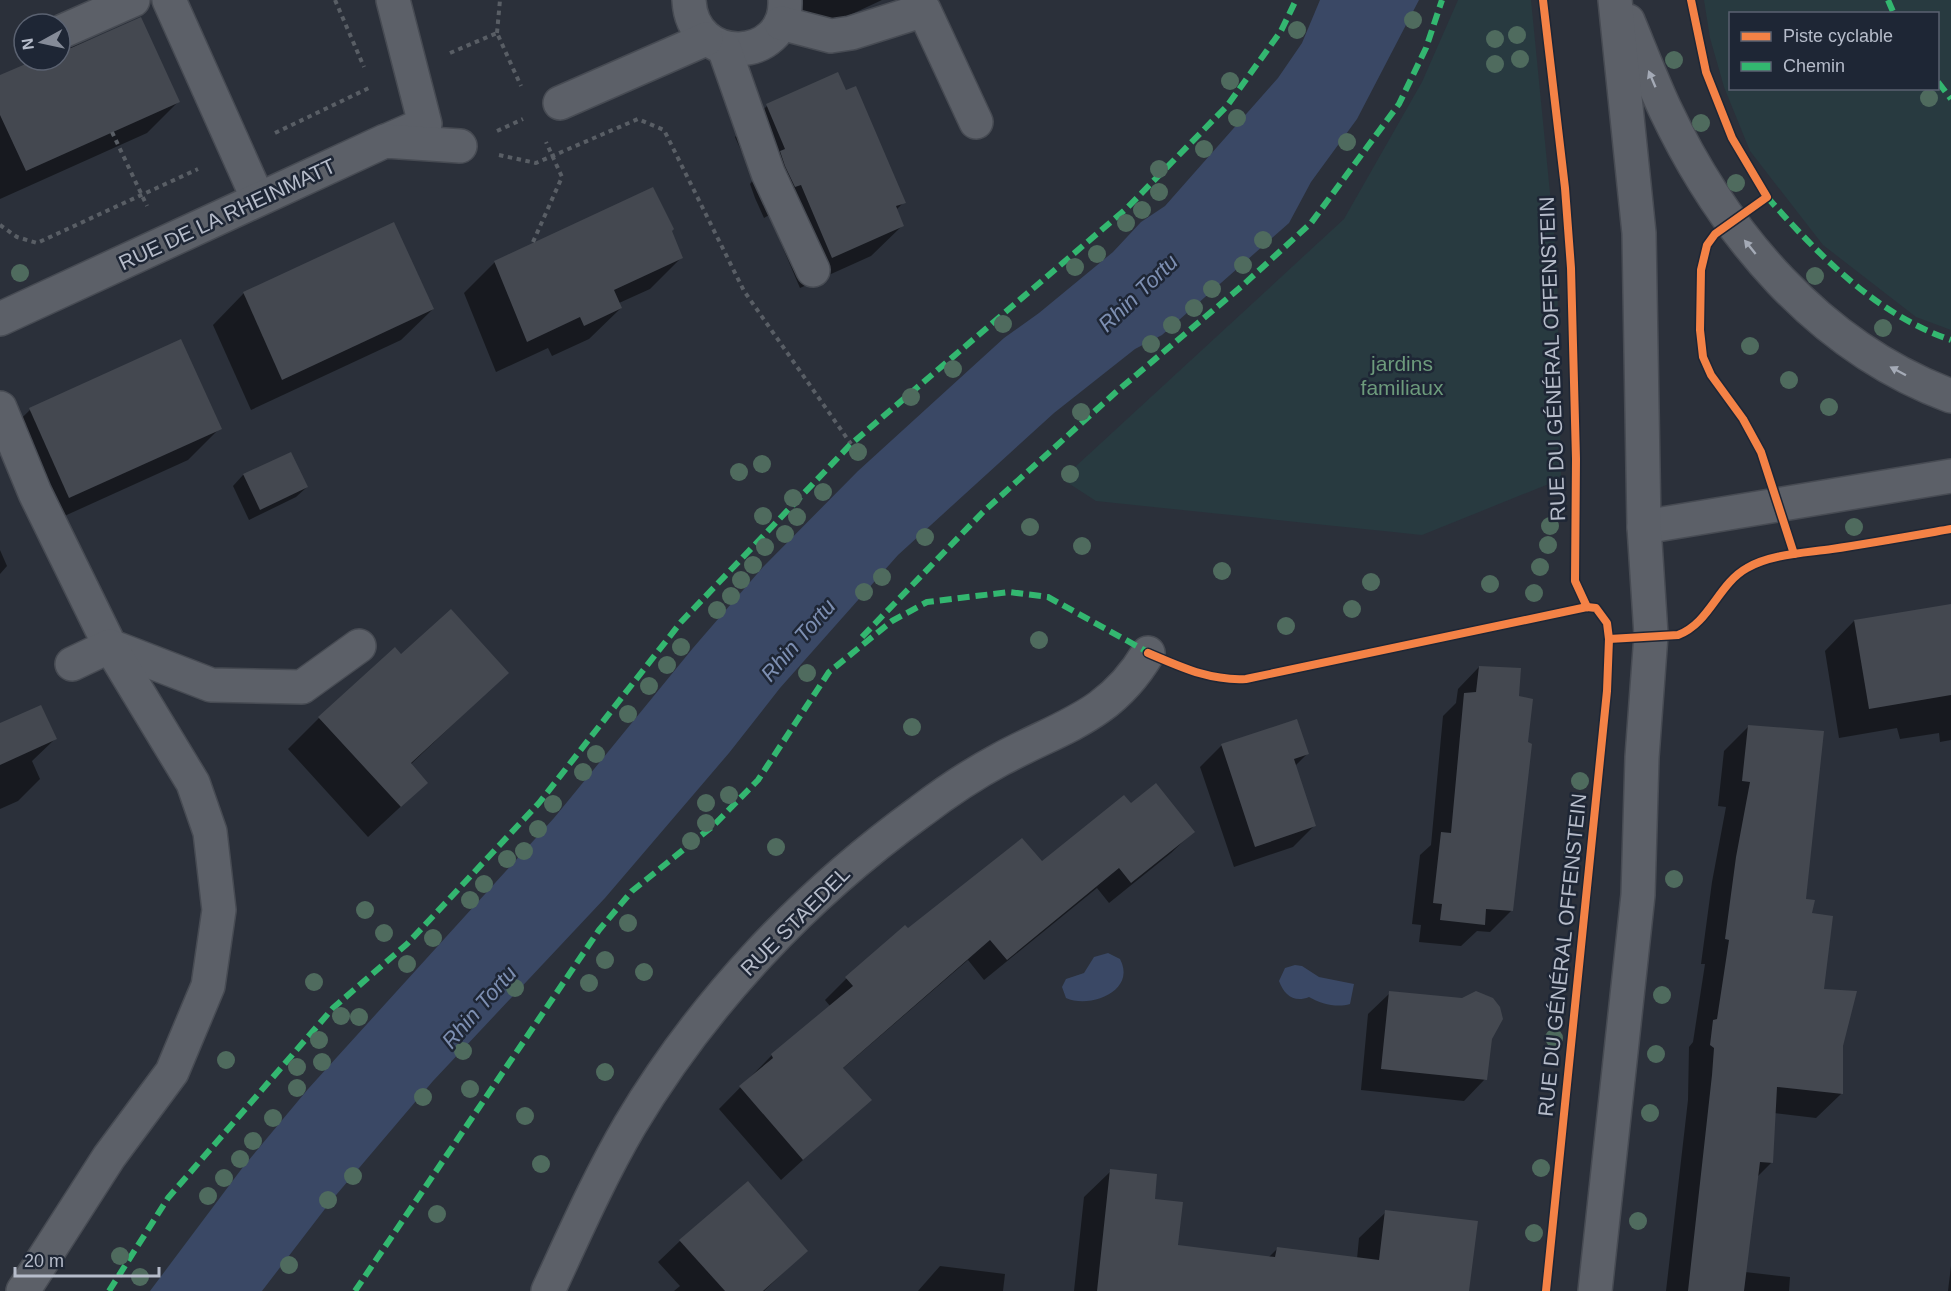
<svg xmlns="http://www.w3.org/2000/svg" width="1951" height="1291" font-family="Arial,sans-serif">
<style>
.green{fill:#283a40;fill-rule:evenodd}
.water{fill:#3a4865}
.shadow{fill:#0007}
.building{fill:#444850}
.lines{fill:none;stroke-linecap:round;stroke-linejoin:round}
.minor-casing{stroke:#474b53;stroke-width:36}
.path{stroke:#595e65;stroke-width:4;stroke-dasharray:4.5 4.5;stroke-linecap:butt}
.minor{stroke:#5c6068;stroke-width:33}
.quiet{stroke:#33b770;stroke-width:6;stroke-dasharray:12 6;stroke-linecap:butt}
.cycleway-casing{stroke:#1e2635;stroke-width:11}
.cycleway{stroke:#f48246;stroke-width:8}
.tree{fill:#4f6b5e}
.oneway{fill:#a4aab6}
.labels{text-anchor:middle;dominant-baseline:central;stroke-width:5;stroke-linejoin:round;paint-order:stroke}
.street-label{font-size:21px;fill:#b6bcca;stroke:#1e2635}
.park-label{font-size:21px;fill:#6d9b7c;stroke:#1e2635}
.water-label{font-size:22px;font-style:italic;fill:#7d8fb2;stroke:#1e2635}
</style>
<rect width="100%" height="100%" fill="#2b303a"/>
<!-- green -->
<g class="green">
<polygon points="1458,0 1531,0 1557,264 1561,479 1422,535 1096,501 1062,479 1344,219 1422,82"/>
<path d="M1704 0H1951V330L1916 317 1823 245 1750 151 1724 87 1710 38ZM1730 14H1938V88H1730Z"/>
</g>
<!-- water -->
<g class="water">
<polygon points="1320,0 1419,0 1357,119 1311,182 1289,223 1162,335 1135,349 1054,413 898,555 780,688 729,753 605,898 433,1081 331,1201 262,1291 150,1291 243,1167 308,1089 554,818 693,648 763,567 858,471 1004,338 1039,313 1113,252 1141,222 1165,206 1278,78 1302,43"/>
<path d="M1108 953 1120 959C1137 991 1090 1009 1066 998L1062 987 1066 979 1084 973 1094 957Z"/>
<path d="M1295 965 1302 966 1319 977 1354 984 1350 1004C1337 1008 1321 1004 1309 997 1294 1003 1284 995 1279 981L1285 968Z"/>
</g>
<!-- shadow -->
<g class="shadow">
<polygon points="777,0 882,0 796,40"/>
<polygon points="141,19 179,101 147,133 0,199 0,78 42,60 60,60 60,52"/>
<polygon points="837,74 904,202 896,210 903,225 871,256 800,288 769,215 764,218 755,198 750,184 754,179 735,137 767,106"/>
<polygon points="670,231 682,257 650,289 619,303 621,308 589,339 552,356 548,348 496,372 464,293 495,262"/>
<polygon points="244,293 433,309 401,340 251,410 213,325"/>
<polygon points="30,410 220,428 188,460 38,528 0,439"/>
<polygon points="291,454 307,487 296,497 249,520 233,486 243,475"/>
<polygon points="0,550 7,566 0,574"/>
<polygon points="1951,605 1951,740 1940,742 1939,733 1900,739 1897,728 1839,738 1825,651 1854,621"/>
<polygon points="401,656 507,673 410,765 426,783 368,837 288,749 319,718"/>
<polygon points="1479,667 1517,698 1527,743 1512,910 1490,932 1477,931 1461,946 1419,942 1421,925 1412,924 1420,855 1431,845 1443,716 1456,703 1458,689"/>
<polygon points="1296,720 1307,754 1295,766 1315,825 1293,847 1234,867 1200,767 1221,746"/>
<polygon points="0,725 55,739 32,761 40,779 18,801 0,809"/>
<polygon points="1749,726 1810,915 1823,990 1842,1046 1841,1094 1816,1118 1774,1113 1771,1163 1757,1177 1745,1272 1790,1277 1789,1291 1666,1291 1688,1100 1689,1047 1693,1042 1705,964 1701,964 1712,882 1726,807 1718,806 1724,751"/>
<polygon points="1131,805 1193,832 1171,853 1109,903 1097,888 984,980 968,960 842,1069 869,1100 781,1180 719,1109 772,1055 830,1006 825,1000 846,979 908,930 1042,863"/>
<polygon points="1390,993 1490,1038 1485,1079 1464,1101 1361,1090 1368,1014"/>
<polygon points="1111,1171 1153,1200 1176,1246 1268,1258 1277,1249 1357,1259 1359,1238 1386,1212 1469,1291 1074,1291 1084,1197"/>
<polygon points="680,1241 806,1251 764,1291 674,1291 680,1286 658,1262"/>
<polygon points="940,1266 1005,1274 1003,1291 918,1291"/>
<polygon points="1951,1266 1951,1291 1948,1291"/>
</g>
<!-- building -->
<g class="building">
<polygon points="141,17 180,102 26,171 0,115 0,75 35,60 60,60 60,49 71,48"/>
<polygon points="838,72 846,90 856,86 906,203 896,206 904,226 832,258 801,185 795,187 785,166 780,151 785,149 766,104"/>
<polygon points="653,187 674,229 672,231 683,258 614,290 622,308 584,326 580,317 527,342 494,261"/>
<polygon points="394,222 434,309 282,380 243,292"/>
<polygon points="181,339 222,429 69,498 29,408"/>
<polygon points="291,452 308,487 260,510 243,474"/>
<polygon points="1951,604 1951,695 1869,709 1854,620"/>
<polygon points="451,609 509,673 411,763 428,783 401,807 318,717 395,647 401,654"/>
<polygon points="1479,666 1521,668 1519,696 1533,699 1528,742 1532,744 1513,911 1486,909 1485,925 1440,920 1442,904 1433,903 1441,832 1451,833 1464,693 1476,692"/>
<polygon points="41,705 57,739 0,765 0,723"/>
<polygon points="1297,719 1309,754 1294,759 1316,826 1255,847 1221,744"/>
<polygon points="1748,725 1824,731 1806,899 1815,900 1812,913 1833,916 1824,989 1857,991 1843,1046 1843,1094 1777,1087 1773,1163 1760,1162 1744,1291 1688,1291 1712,1075 1714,1048 1710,1045 1713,1020 1717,1019 1729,940 1725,939 1736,857 1750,782 1742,781"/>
<polygon points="1156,783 1195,832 1131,883 1119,868 1007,960 990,940 843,1068 872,1100 803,1160 739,1086 773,1058 771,1054 853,986 845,977 905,925 908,928 1022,838 1042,861 1124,795 1131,803"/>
<polygon points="1389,991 1462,998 1476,991 1493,998 1500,1007 1503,1019 1492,1039 1487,1080 1381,1069"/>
<polygon points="1110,1169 1157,1174 1155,1199 1183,1202 1178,1245 1275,1257 1277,1247 1379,1260 1385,1210 1478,1221 1469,1291 1097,1291"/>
<polygon points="748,1181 808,1251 763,1291 725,1291 679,1240"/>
</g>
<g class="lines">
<defs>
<g id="minor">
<polyline points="169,0 258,199"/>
<path d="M689 0C692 67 787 63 785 1"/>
<path d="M1628 21C1640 50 1652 81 1665 109 1724 234 1819 347 1951 396"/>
<polyline points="781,23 831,36 851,33 924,10 976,122"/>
<polyline points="63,31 133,0"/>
<polyline points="724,48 768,173 813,270"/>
<polyline points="560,103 706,39"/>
<polyline points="386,141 425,124 393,0"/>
<polyline points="0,319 385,141 460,146"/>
<polyline points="0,408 35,493 110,646 211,685 302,687 359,646"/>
<polyline points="1644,527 1951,476"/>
<polyline points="23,1291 109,1157 172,1072 208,986 219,910 210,832 193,783 110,646 72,664"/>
<path d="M548 1291C574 1235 599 1178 630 1125 704 1001 805 895 921 811 946 792 973 774 1001 759 1062 726 1110 717 1148 653"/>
<polyline points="1595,1291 1638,895 1642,757 1651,635 1644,527 1639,233 1615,0"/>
</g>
</defs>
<!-- minor casing -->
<use href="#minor" class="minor-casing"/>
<!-- path -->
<g class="path">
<polyline points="335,0 364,67"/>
<polyline points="497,33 500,0"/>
<polyline points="450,53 497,33 521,86"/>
<polyline points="497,131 523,119"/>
<polyline points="112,132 147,206"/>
<polyline points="275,133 371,87"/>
<polyline points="499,155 536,163 638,119 664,130 744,291 851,444"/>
<polyline points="0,225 17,237 37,243 198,169"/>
<polyline points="533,242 562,177 546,142"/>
</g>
<!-- minor -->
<use href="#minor" class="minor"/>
<!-- quiet -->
<g class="quiet">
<polyline points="1888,0 1894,14"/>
<polyline points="1938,82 1951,99"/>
<path d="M1767 197C1819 255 1875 314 1951 340"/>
<polyline points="862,637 983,512 1116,392 1242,286 1311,223 1399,104 1426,48 1442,0"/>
<polyline points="109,1291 168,1198 333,1008 407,944 539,803 681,622 851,444 1126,209 1227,106 1281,31 1296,0"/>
<polyline points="355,1291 599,930 632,891 713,826 758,780 829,672 892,621 927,602 1009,592 1048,597 1153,655"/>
</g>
<defs>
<g id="cycleway">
<polyline points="1543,0 1565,188 1571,268 1576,459 1575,581 1587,607"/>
<polyline points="1691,0 1706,72 1732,138 1767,197 1715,234 1707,245 1701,270 1700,330 1703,357 1711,375 1743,419 1761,452 1794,554"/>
<path d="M1609 639 1678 635C1710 623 1718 584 1747 568 1771 554 1805 553 1832 549 1872 543 1911 536 1951 529"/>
<path d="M1148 653C1181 667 1210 681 1246 679L1587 607 1596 608 1607 623 1609 639 1607 691 1546 1291"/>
</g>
</defs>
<!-- cycleway casing -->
<use href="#cycleway" class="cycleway-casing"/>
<!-- cycleway -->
<use href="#cycleway" class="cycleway"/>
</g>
<!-- trees -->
<g class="tree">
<circle cx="1413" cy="20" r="9"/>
<circle cx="1297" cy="30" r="9"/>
<circle cx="1517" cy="35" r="9"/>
<circle cx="1495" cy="39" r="9"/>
<circle cx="1520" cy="59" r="9"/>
<circle cx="1674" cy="60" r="9"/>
<circle cx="1495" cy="64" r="9"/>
<circle cx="1230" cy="81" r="9"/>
<circle cx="1929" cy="98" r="9"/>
<circle cx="1237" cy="118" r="9"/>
<circle cx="1701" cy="123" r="9"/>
<circle cx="1347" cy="142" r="9"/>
<circle cx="1204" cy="149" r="9"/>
<circle cx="1159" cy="169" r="9"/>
<circle cx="1736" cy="183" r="9"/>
<circle cx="1159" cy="192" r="9"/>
<circle cx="1142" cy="210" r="9"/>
<circle cx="1126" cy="223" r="9"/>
<circle cx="1263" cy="240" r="9"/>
<circle cx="1097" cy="254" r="9"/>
<circle cx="1243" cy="265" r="9"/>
<circle cx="1075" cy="267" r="9"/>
<circle cx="20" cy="273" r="9"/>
<circle cx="1815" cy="276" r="9"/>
<circle cx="1212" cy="289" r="9"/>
<circle cx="1194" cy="308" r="9"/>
<circle cx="1003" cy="324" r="9"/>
<circle cx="1172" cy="325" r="9"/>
<circle cx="1883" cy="328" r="9"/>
<circle cx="1151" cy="344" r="9"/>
<circle cx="1750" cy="346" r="9"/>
<circle cx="953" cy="369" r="9"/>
<circle cx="1789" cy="380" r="9"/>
<circle cx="911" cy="397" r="9"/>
<circle cx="1829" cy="407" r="9"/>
<circle cx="1081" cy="412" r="9"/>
<circle cx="858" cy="452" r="9"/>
<circle cx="762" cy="464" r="9"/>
<circle cx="739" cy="472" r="9"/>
<circle cx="1070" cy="474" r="9"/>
<circle cx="823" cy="492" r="9"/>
<circle cx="793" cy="498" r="9"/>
<circle cx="763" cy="516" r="9"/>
<circle cx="797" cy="517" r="9"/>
<circle cx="1550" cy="526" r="9"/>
<circle cx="1030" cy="527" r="9"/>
<circle cx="1854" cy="527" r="9"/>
<circle cx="785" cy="534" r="9"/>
<circle cx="925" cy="537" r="9"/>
<circle cx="1548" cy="545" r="9"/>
<circle cx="1082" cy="546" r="9"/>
<circle cx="765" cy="547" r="9"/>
<circle cx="753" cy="565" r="9"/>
<circle cx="1540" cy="567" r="9"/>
<circle cx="1222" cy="571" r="9"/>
<circle cx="882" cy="577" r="9"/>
<circle cx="741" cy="580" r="9"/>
<circle cx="1371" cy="582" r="9"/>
<circle cx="1490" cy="584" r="9"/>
<circle cx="864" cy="592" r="9"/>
<circle cx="1534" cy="593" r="9"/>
<circle cx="731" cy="596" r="9"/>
<circle cx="1352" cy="609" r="9"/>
<circle cx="717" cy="610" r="9"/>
<circle cx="1286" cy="626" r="9"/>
<circle cx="1039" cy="640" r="9"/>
<circle cx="681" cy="647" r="9"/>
<circle cx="667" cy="665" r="9"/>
<circle cx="807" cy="673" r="9"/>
<circle cx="649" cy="686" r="9"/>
<circle cx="628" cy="714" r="9"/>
<circle cx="912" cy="727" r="9"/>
<circle cx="596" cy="754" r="9"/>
<circle cx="583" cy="772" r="9"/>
<circle cx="1580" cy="781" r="9"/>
<circle cx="729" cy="795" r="9"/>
<circle cx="706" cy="803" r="9"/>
<circle cx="553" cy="804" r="9"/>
<circle cx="706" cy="823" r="9"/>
<circle cx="538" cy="829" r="9"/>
<circle cx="691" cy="841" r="9"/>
<circle cx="776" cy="847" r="9"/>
<circle cx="524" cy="851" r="9"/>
<circle cx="1573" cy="851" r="9"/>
<circle cx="507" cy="859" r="9"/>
<circle cx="1674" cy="879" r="9"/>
<circle cx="484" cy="884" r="9"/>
<circle cx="470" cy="900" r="9"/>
<circle cx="365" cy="910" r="9"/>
<circle cx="628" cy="923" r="9"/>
<circle cx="384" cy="933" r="9"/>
<circle cx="433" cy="938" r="9"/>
<circle cx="605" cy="960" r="9"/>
<circle cx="407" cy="964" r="9"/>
<circle cx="644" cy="972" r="9"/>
<circle cx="1561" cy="975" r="9"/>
<circle cx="314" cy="982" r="9"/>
<circle cx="589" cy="983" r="9"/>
<circle cx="515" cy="988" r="9"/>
<circle cx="1662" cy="995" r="9"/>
<circle cx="341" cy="1016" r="9"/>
<circle cx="359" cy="1017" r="9"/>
<circle cx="1554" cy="1038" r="9"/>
<circle cx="319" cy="1040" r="9"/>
<circle cx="463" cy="1051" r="9"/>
<circle cx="1656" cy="1054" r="9"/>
<circle cx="226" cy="1060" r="9"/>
<circle cx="322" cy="1062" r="9"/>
<circle cx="297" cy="1067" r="9"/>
<circle cx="605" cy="1072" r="9"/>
<circle cx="297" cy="1088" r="9"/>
<circle cx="470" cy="1089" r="9"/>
<circle cx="423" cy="1097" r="9"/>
<circle cx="1650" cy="1113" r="9"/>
<circle cx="525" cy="1116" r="9"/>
<circle cx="273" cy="1118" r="9"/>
<circle cx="253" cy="1141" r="9"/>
<circle cx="240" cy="1159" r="9"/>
<circle cx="541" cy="1164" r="9"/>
<circle cx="1541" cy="1168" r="9"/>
<circle cx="353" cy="1176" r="9"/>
<circle cx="224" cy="1178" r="9"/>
<circle cx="208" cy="1196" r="9"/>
<circle cx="328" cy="1200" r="9"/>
<circle cx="437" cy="1214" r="9"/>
<circle cx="1638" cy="1221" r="9"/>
<circle cx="1534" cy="1233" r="9"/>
<circle cx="120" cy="1256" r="9"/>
<circle cx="289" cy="1265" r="9"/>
<circle cx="140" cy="1277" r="9"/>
</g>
<!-- one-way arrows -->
<defs><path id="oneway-solid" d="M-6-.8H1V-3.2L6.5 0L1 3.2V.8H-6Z" transform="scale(1.5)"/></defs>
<g class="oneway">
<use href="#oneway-solid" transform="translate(1652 79) rotate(-113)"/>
<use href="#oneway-solid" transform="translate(1750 247) rotate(-129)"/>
<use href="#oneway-solid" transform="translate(1898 371) rotate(-152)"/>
</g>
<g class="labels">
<!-- street labels -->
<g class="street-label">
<text transform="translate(227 214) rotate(-25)">RUE DE LA RHEINMATT</text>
<text transform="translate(1552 359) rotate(-92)">RUE DU GÉNÉRAL OFFENSTEIN</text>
<text transform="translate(795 921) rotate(-45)">RUE STAEDEL</text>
<text transform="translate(1562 955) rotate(-84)">RUE DU GÉNÉRAL OFFENSTEIN</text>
</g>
<!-- park labels -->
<g class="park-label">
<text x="1402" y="363">jardins<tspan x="1402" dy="24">familiaux</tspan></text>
</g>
<!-- water labels -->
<g class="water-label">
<text transform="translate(1138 293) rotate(-44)">Rhin Tortu</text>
<text transform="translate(798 640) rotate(-49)">Rhin Tortu</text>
<text transform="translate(479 1007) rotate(-49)">Rhin Tortu</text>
</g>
</g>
<!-- legend -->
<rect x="1729" y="12" width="210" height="78" fill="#1e2635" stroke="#5b6271" stroke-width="1.5"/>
<rect x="1741" y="32" width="30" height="9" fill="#f48246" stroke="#5b6271" stroke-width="1.5"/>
<text x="1783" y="42" font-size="18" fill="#b6bcca">Piste cyclable</text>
<rect x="1741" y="62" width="30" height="9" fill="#33b770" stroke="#5b6271" stroke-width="1.5"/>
<text x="1783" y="72" font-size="18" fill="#b6bcca">Chemin</text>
<!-- north arrow -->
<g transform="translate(42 42) rotate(262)"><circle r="28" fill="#1e2635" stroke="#5b6271" stroke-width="1.5"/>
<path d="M0-4.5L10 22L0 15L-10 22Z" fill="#858b98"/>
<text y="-9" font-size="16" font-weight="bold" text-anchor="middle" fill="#b6bcca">N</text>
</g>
<!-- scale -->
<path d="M15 1267v9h144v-9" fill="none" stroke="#b6bcca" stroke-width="3"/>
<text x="24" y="1267" font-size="18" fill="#b6bcca" stroke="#1e2635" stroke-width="4.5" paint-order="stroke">20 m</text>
</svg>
